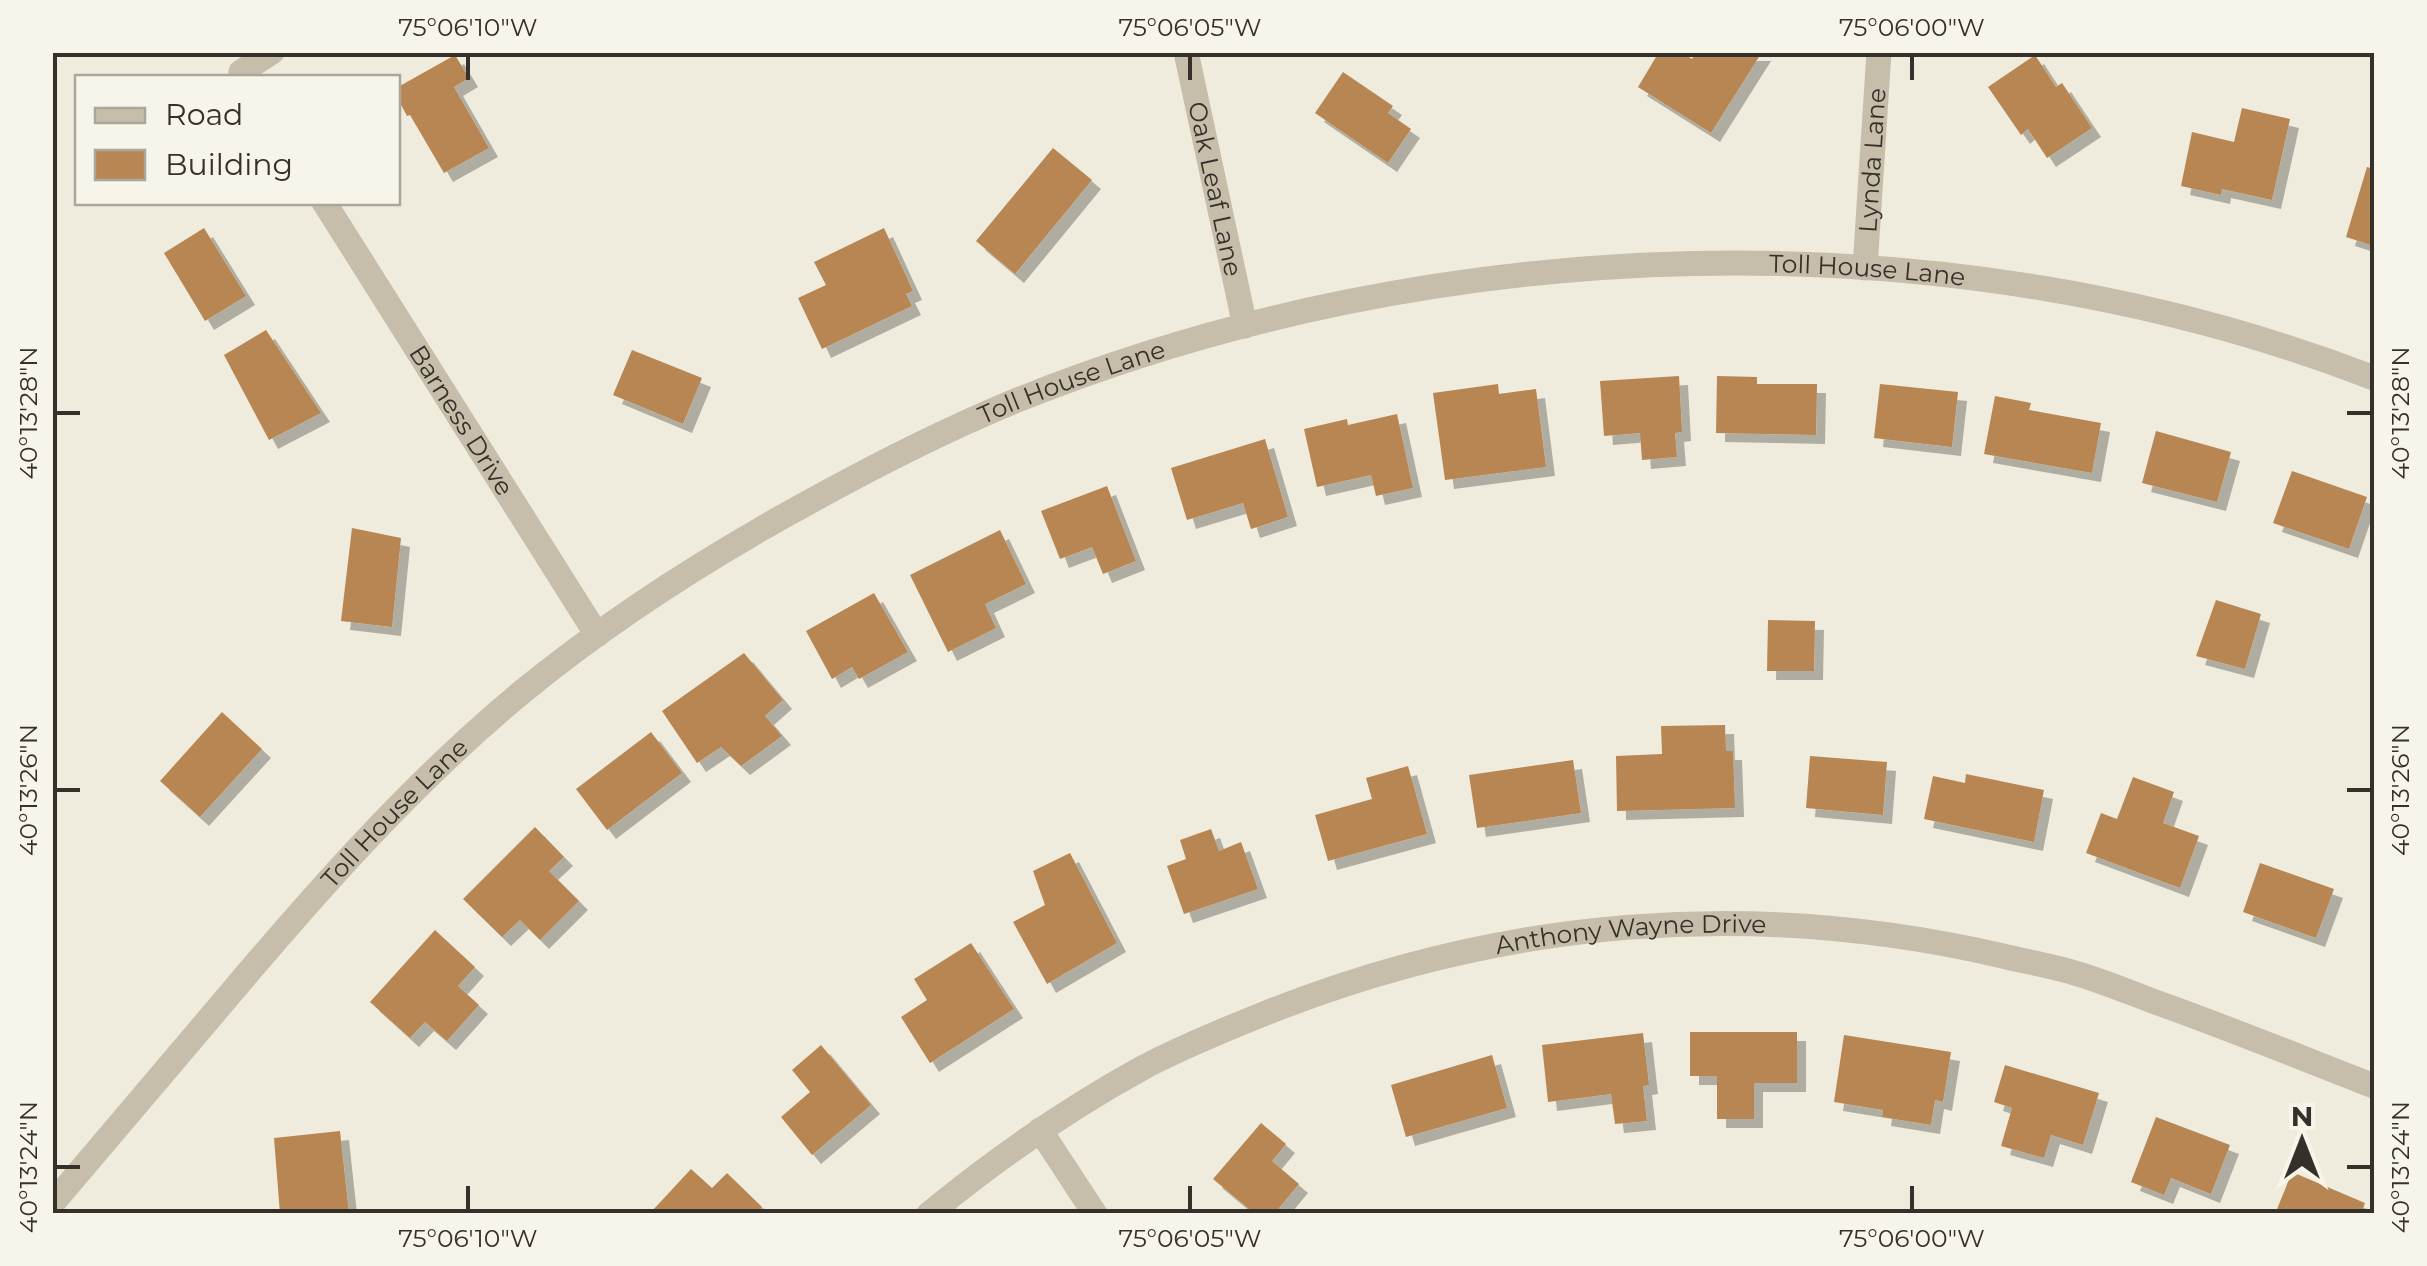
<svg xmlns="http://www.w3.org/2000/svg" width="2427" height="1266" font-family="Montserrat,sans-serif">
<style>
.building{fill:#b88653;filter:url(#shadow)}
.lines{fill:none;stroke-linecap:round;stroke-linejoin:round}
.street{stroke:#c6beab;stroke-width:25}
.ticks{fill:none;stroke:#353029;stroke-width:4}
.labels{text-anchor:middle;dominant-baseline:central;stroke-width:8;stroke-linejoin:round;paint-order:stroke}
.street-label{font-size:25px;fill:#353029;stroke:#f7f5e9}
.neatline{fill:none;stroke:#353029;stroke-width:4}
.ticks-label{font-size:25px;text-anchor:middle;fill:#353029}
</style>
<defs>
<filter id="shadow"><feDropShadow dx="9" dy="9" stdDeviation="0" flood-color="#0004"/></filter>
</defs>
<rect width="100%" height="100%" fill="#efecdd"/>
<!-- building -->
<g class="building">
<polygon points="1659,52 1681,52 1692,59 1696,52 1762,52 1711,133 1638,87"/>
<polygon points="455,55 469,78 454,87 489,148 444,173 410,115 407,116 398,99 398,87"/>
<polygon points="2035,55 2056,87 2062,83 2092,128 2047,158 2028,129 2021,135 1988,87"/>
<polygon points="1343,72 1393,106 1388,113 1411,129 1388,163 1315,113"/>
<polygon points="2242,108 2290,119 2272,200 2222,189 2221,195 2181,186 2192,132 2234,142"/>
<polygon points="1053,148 1092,180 1015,274 976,241"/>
<polygon points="2367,167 2374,169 2374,246 2346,237"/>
<polygon points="204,228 246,296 205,321 164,253"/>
<polygon points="884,228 913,291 906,294 912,306 822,349 798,298 826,285 814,262"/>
<polygon points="266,330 321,413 269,440 224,355"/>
<polygon points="632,350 702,378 683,424 613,395"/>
<polygon points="1679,376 1682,432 1675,433 1677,457 1642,460 1640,433 1604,436 1600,381"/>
<polygon points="1717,376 1757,377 1757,384 1817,384 1816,435 1716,433"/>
<polygon points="1498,384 1499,394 1536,389 1546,467 1445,480 1433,393"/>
<polygon points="1880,384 1958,392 1952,447 1874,438"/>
<polygon points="1995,396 2031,403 2029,410 2101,423 2092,473 1984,454"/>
<polygon points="1397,414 1413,488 1376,496 1371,475 1317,487 1304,429 1347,419 1348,425"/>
<polygon points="2156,431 2231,452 2217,502 2142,483"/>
<polygon points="1265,439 1288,517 1251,529 1243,503 1187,520 1171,468"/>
<polygon points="2292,471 2367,497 2349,549 2273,523"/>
<polygon points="1107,486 1136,561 1103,574 1092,547 1060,559 1041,511"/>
<polygon points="352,528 401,538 392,627 341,621"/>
<polygon points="1000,530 1026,584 985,604 996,628 948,652 910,575"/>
<polygon points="874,593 908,652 859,679 852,667 832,679 806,631"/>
<polygon points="2216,600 2261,614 2245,669 2196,656"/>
<polygon points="1768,620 1815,621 1814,671 1767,671"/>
<polygon points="744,653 783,700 765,716 782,736 741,766 721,747 697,763 662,711"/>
<polygon points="222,712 262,749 200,817 160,781"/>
<polygon points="1725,725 1726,751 1733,751 1735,808 1617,811 1616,756 1662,754 1661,726"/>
<polygon points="651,732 682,773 607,830 576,789"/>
<polygon points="1810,756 1887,762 1883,815 1806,808"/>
<polygon points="1573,760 1581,813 1477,828 1469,775"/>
<polygon points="1408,766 1427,834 1328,861 1315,815 1372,799 1366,778"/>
<polygon points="1966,774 2044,790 2034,842 1924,819 1933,776 1965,783"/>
<polygon points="2133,777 2174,792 2163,823 2199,836 2180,888 2086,853 2101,813 2117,819"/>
<polygon points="535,827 564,857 549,871 579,901 540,940 520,920 502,937 463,899"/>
<polygon points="1211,829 1219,851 1241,842 1258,889 1184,914 1167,866 1186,859 1180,840"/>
<polygon points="1070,853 1117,943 1047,984 1013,922 1045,905 1033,871"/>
<polygon points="2260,863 2334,889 2316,938 2243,912"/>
<polygon points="435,930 475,967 458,986 479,1005 447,1041 425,1022 410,1038 370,1002"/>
<polygon points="971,943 1014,1009 930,1063 901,1017 927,1000 914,979"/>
<polygon points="1690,1032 1797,1032 1797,1083 1754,1083 1754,1119 1717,1119 1717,1076 1690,1076"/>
<polygon points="1643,1033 1649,1085 1643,1086 1647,1121 1615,1124 1611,1094 1548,1102 1542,1045"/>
<polygon points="1844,1035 1951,1052 1943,1102 1935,1100 1931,1125 1882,1117 1883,1110 1834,1102"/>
<polygon points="821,1045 871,1105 812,1155 781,1117 810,1092 792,1070"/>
<polygon points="1492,1055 1507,1108 1406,1137 1391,1085"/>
<polygon points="2005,1065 2099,1093 2083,1145 2051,1135 2044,1158 2001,1146 2012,1108 1994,1102"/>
<polygon points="2156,1117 2230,1145 2211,1194 2171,1178 2164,1195 2131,1182"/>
<polygon points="1261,1123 1286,1144 1272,1161 1299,1184 1274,1214 1255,1214 1213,1179"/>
<polygon points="340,1131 349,1214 280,1214 274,1138"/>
<polygon points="691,1169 712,1188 727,1173 762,1207 756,1214 655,1214 652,1211"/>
<polygon points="2292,1172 2365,1203 2361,1214 2275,1214"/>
</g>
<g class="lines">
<!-- street -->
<g class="street">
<path id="s1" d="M1186 52 1245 326"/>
<polyline points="241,72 272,52"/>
<path id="s2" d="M324 202 597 635"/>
<path id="s3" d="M1865 268 1879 52"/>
<polyline points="1040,1130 1095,1214"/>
<path id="s4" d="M52 1204C110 1136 168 1068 225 1000 317 891 412 783 522 692 611 619 710 556 811 501 878 464 945 430 1015 401 1439 230 1947 213 2374 378"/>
<path id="s5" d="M929 1214C997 1158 1069 1108 1146 1066 1185 1046 1226 1029 1266 1013 1504 918 1753 898 2003 956 2027 962 2053 966 2078 974 2105 982 2131 993 2158 1003 2231 1029 2302 1058 2374 1086"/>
</g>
</g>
<!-- ticks -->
<path class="ticks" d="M468 55V80M1190 55V80M1912 55V80M55 413H80M2347 413H2372M55 790H80M2347 790H2372M55 1167H80M2347 1167H2372M468 1186V1211M1190 1186V1211M1912 1186V1211"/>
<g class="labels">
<!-- street labels -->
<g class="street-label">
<text stroke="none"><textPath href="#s3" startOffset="108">Lynda Lane</textPath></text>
<text stroke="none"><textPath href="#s1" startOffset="140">Oak Leaf Lane</textPath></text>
<text stroke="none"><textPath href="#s4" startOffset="2140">Toll House Lane</textPath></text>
<text stroke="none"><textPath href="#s4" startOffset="1330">Toll House Lane</textPath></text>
<text stroke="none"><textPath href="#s2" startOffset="258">Barness Drive</textPath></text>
<text stroke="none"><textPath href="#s4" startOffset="520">Toll House Lane</textPath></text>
<text stroke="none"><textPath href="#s5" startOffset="770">Anthony Wayne Drive</textPath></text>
</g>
</g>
<!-- border -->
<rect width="2427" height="1266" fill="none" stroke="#f7f5e9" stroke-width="110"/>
<!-- legend -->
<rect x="75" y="75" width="325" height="130" fill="#f7f5e9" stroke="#a9a69c" stroke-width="2.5"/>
<rect x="95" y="108" width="50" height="15" fill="#c6beab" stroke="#a9a69c" stroke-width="2.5"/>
<text x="165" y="125" font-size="30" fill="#353029">Road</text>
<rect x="95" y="150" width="50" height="30" fill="#b88653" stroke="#a9a69c" stroke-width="2.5"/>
<text x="165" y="175" font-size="30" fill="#353029">Building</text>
<!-- north arrow -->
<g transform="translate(2302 1141)" stroke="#f7f5e9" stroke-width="8" paint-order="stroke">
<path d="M0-8L18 38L0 25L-18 38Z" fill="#353029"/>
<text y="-15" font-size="28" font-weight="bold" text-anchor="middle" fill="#353029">N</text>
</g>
<rect x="55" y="55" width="2317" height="1156" class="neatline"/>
<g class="ticks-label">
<text x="468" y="36">75°06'10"W</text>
<text x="1190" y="36">75°06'05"W</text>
<text x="1912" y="36">75°06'00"W</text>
<text transform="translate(28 413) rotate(-90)" y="9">40°13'28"N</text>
<text transform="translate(2400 413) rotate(-90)" y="9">40°13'28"N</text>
<text transform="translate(28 790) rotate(-90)" y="9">40°13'26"N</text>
<text transform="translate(2400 790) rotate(-90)" y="9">40°13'26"N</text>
<text transform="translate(28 1167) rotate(-90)" y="9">40°13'24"N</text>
<text transform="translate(2400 1167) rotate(-90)" y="9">40°13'24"N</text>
<text x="468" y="1247">75°06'10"W</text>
<text x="1190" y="1247">75°06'05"W</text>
<text x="1912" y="1247">75°06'00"W</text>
</g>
</svg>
